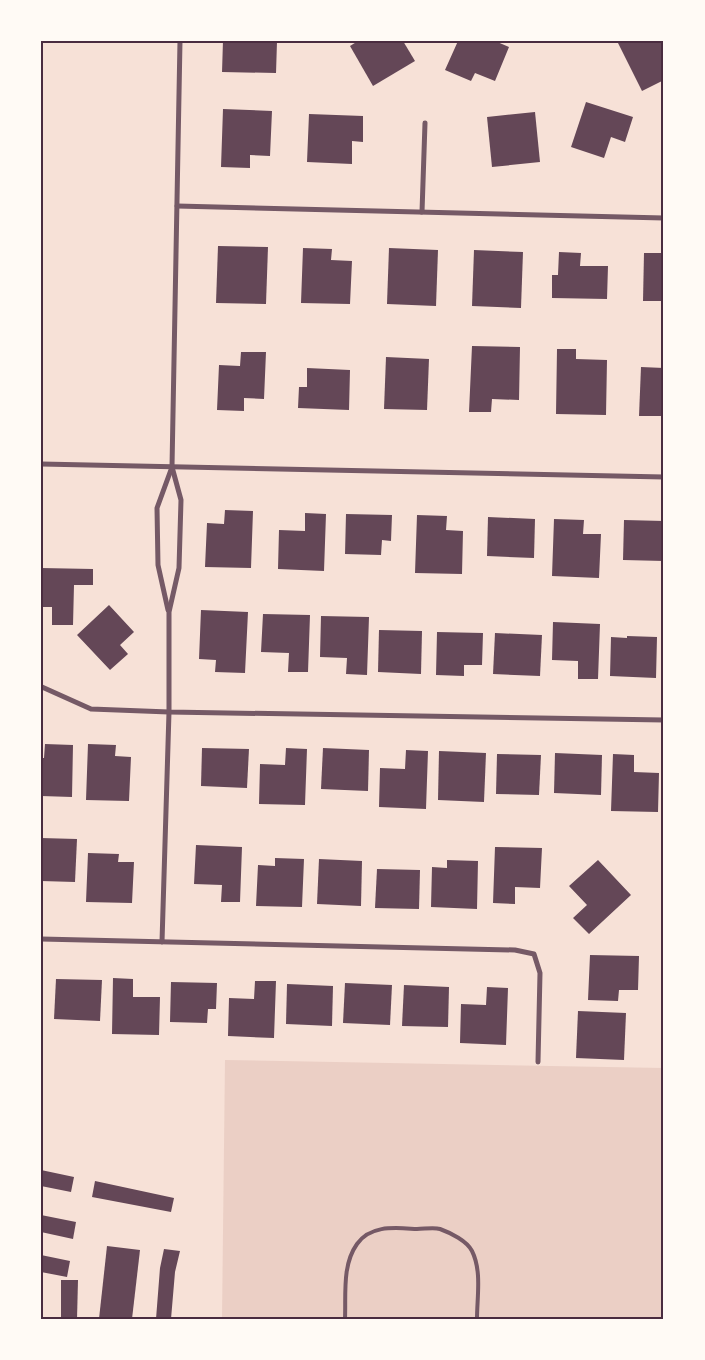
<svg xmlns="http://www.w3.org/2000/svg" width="705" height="1360" font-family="'Source Serif 4',serif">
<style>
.green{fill:#ebcfc5}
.building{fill:#644757}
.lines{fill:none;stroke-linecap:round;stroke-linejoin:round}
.service{stroke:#755966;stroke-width:4}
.minor{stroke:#755966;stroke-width:5}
.neatline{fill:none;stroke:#4a2c40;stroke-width:2}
</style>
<rect width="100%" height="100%" fill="#f7e1d7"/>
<!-- green -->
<polygon class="green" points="225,1060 664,1068 664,1319 222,1319"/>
<!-- building -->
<g class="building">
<polygon points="223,41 277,41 276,73 222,72"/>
<polygon points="358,41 403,41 415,61 373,86 350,46"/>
<polygon points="458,41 495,41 509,47 495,81 475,73 471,81 445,70"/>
<polygon points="617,41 664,41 664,80 642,91"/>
<polygon points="586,102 633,117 625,142 611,137 604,158 571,147"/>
<polygon points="223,109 272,111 270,156 250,155 250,168 221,167"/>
<polygon points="535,112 540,162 492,167 487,117"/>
<polygon points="309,114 363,116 363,142 352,141 352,164 307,162"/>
<polygon points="218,246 268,247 266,304 216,303"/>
<polygon points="303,248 332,249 331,260 352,261 350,304 301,303"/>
<polygon points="389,248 438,250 436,306 387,304"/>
<polygon points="474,250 523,252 521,308 472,306"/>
<polygon points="559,252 581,253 580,266 608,266 607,299 552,298 552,275 558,275"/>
<polygon points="644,253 664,253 664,301 643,301"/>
<polygon points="472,346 520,347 519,400 492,399 491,412 469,412"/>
<polygon points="557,349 576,349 576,359 607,360 606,415 556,414"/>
<polygon points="241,352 266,352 264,399 244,398 244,411 217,410 219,365 240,366"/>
<polygon points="386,357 429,359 427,410 384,409"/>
<polygon points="641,367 664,368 663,416 639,416"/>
<polygon points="307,368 350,370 349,410 298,408 299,387 307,387"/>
<polygon points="225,510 253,511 251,568 205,567 207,523 224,524"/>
<polygon points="305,513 326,514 324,571 278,569 279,530 305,531"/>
<polygon points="346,514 392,515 391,541 382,540 381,555 345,554"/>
<polygon points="417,515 447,516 446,530 463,531 462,574 415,573"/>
<polygon points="488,517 535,519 534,558 487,556"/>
<polygon points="554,519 584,520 583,534 601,534 599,578 552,576"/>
<polygon points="624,520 664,521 664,561 623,560"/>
<polygon points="41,568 93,569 93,585 74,585 73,625 52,625 52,607 41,607"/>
<polygon points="109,605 134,632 120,645 128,654 110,670 77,635"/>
<polygon points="201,610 248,612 245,673 215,672 216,660 199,659"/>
<polygon points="263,614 310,615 308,672 288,672 289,653 261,652"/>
<polygon points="321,616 369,617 367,675 346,674 347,658 320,657"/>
<polygon points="553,622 600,624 598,679 578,679 578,661 552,660"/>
<polygon points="379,630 422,631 421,674 378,672"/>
<polygon points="437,632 483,633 482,665 464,665 464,676 436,675"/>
<polygon points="495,633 542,635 540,676 493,674"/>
<polygon points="627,636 657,637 656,678 610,676 611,637 627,638"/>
<polygon points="45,744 73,745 72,797 41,796 41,758 44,758"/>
<polygon points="88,744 116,745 115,756 131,757 129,801 86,800"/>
<polygon points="202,748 249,749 247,788 201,786"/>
<polygon points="286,748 307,749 305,805 259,804 260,764 285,765"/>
<polygon points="323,748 369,750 368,791 321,789"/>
<polygon points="406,750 428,751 426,809 379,807 380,768 405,769"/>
<polygon points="439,751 486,753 484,802 438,800"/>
<polygon points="555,753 602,755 601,795 554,793"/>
<polygon points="497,754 541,755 539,795 496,794"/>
<polygon points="613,754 634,755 634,772 659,773 658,812 611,811"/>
<polygon points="41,838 77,839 75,882 41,881"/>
<polygon points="196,845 242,847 240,902 221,902 222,885 194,884"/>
<polygon points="495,847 542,848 540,888 515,887 515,904 493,903"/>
<polygon points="88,853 119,854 118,862 134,862 132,903 86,902"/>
<polygon points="275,858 304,859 302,907 256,906 258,865 275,866"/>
<polygon points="319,859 362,861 361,906 317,904"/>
<polygon points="447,860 478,861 477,909 431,907 432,867 447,868"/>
<polygon points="598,860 631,895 589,934 573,918 587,905 569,886"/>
<polygon points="377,869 420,870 419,909 375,908"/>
<polygon points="590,955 639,956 638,990 619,990 618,1001 588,1000"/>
<polygon points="113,978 133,979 133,997 160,997 159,1035 112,1034"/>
<polygon points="56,979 102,980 100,1021 54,1019"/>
<polygon points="255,981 276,981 274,1038 228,1036 229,998 254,999"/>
<polygon points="171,982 217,983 216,1009 208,1009 207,1023 170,1022"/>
<polygon points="345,983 392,985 390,1025 343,1023"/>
<polygon points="287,984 333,986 332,1026 286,1024"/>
<polygon points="404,985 449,987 448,1027 402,1026"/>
<polygon points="487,987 508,988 506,1045 460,1043 461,1004 486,1005"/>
<polygon points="578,1011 626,1013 624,1060 576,1058"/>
<polygon points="41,1170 74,1177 71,1192 41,1186"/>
<polygon points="95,1181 174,1198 171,1212 92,1197"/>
<polygon points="41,1215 76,1222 73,1239 41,1232"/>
<polygon points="107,1246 140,1250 132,1319 99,1319"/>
<polygon points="164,1249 180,1251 175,1272 171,1319 156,1319 160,1268"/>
<polygon points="41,1255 70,1261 67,1277 41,1272"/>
<polygon points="61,1280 78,1280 77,1319 61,1319"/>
</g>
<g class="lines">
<!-- service -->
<path class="service" d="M345 1319C346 1294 342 1265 357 1244 371 1224 397 1228 417 1229 424 1229 434 1227 440 1229 451 1233 467 1241 472 1251 482 1271 477 1297 477 1319"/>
<!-- minor -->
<g class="minor">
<polyline points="177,206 664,218"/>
<polyline points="422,212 425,123"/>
<polyline points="41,464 664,477"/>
<polyline points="168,610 158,565 157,508 172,467"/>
<polyline points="42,687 91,709 169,712 664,720"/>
<polyline points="41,939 515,950 534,954 540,973 538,1062"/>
<polyline points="162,942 169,712 169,612 179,568 181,500 172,467 180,41"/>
</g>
</g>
<!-- border -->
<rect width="705" height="1360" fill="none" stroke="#fffaf5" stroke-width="85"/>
<rect x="42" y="42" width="620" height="1276" class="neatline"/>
</svg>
